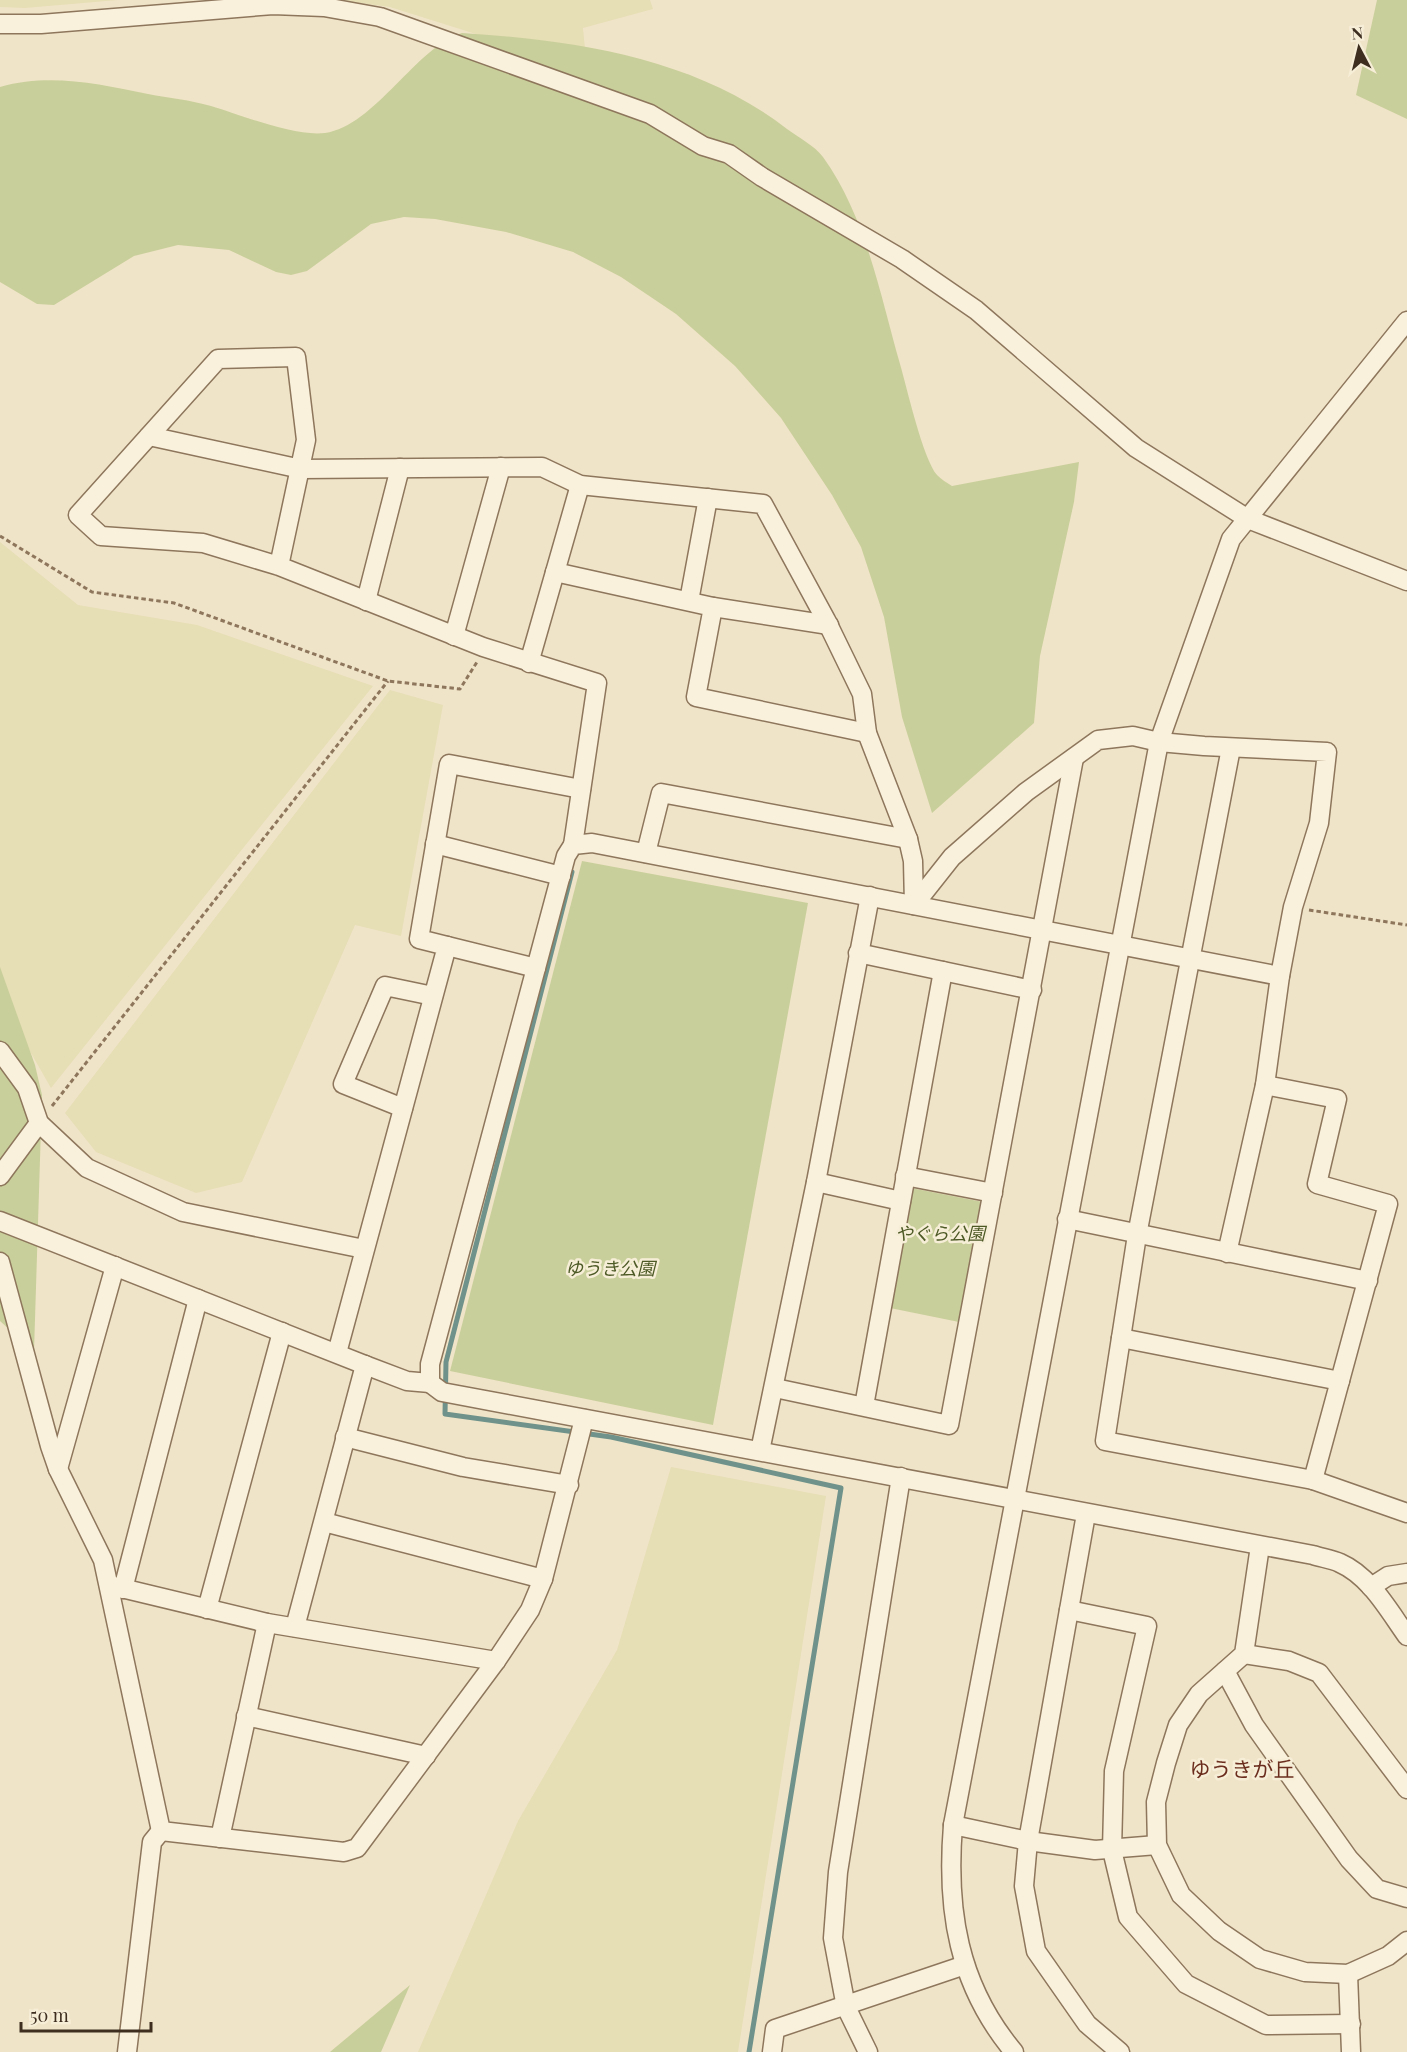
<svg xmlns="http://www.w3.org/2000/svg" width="1407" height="2052" font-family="'Playfair Display','Noto Sans JP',serif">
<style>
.farmland{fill:#e6deb5}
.green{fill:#c9cf9b}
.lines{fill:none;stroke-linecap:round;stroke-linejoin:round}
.stream{stroke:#6f938a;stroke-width:5}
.minor-casing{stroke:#8d765c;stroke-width:21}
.path{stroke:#8d765c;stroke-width:3;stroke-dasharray:4.5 3;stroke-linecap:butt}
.minor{stroke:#faf1dc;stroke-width:18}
.labels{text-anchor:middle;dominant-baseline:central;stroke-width:5;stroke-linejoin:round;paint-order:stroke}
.park-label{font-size:18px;font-style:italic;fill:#4d5a26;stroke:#f7eed8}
.quarter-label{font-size:21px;fill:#6b2e1e;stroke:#f7eed8}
</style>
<rect width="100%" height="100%" fill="#f0e4c8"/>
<!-- farmland -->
<g class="farmland">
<polygon points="0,0 118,0 25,8 0,7"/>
<polygon points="336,0 650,0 653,9 583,28 587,69 390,7"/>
<polygon points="0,542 78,605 197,625 373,686 51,1088 0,999"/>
<polygon points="390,690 443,705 401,936 355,925 242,1182 196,1193 96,1152 65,1113"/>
<polygon points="671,1467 826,1496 738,2052 418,2052 518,1821 617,1650"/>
</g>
<!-- green -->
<g class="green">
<polygon points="1377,0 1407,0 1407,119 1356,95"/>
<path d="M462 33C575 40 696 58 787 129 798 137 815 146 823 157 866 217 880 294 900 364 907 388 923 459 937 475 941 479 947 483 952 486L1079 462 1074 502 1040 656 1034 723 932 813 902 717 884 617 861 547 832 495 781 418 735 366 676 314 621 277 573 252 506 232 435 219 404 217 371 224 307 271 291 275 276 272 229 250 178 245 134 256 54 305 37 304 0 282V87C50 73 98 84 148 94 169 98 190 100 211 106 241 115 295 137 325 133 375 126 417 46 462 33Z"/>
<polygon points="582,861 808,903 713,1425 450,1371"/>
<polygon points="0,967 35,1065 42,1095 34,1352 0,1321"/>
<polygon points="911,1188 983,1202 959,1322 890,1308"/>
<polygon points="410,1985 381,2052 330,2052"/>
</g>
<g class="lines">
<!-- stream -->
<polyline class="stream" points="572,872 446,1362 445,1414 611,1437 841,1488 749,2052"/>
<defs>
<g id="minor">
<polyline points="0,24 41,24 273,5 324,7 380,17 650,114 703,146 729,154 762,177 902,259 976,310 1136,448 1248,519 1407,581"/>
<polyline points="149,436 301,469 542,467 580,485 763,504 826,620 862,694 867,733 908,839 913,861 914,905"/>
<polyline points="279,566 306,440 296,357 218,359 78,515 101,536 203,543 279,566 483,647 597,683 573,845"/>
<polyline points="555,572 713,607 696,697 867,733"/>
<polyline points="366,601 400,468"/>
<polyline points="689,601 708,498"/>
<polyline points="713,607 829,625"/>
<polyline points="454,636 501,467"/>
<polyline points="529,663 580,485"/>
<polyline points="1231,748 1137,1235 1105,1441 1313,1480 1407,1513"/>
<polyline points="435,844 561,876"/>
<polyline points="646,853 661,793 908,839"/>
<polyline points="914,905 952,857 1026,792 1098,740 1133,736 1159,742 1204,746 1327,752 1319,823 1293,907 1280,976 1265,1085 1337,1099 1317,1184 1388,1204 1313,1480"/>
<polyline points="447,946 536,968"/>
<polyline points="858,953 1032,990"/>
<path d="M1280 976 592 843 573 845 566 856 430 1364V1383L442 1392 1313 1555C1322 1558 1332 1559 1340 1563 1370 1576 1389 1611 1407 1636"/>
<polyline points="0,1051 27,1088 39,1123 87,1168 183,1212 364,1249"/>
<polyline points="403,1108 343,1084 385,986 433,996"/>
<polyline points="0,1176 39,1123"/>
<polyline points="905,1176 993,1193"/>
<polyline points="816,1182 901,1201"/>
<polyline points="1067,1219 1368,1281"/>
<polyline points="0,1221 365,1365 407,1381 430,1383"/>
<polyline points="1227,1253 1265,1085"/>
<polyline points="0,1262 50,1446 58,1469 103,1560 161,1831 344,1852 357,1848 496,1661 530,1610 543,1579 584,1419"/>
<polyline points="1121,1338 1340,1381"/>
<polyline points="337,1353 447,946 419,939 449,764 581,789"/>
<polyline points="775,1388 949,1425 1074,758"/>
<polyline points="864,1406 943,971"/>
<polyline points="345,1437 463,1467 569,1485"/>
<polyline points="760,1451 816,1182 870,896"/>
<polyline points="58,1469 115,1266"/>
<polyline points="1086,1514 1028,1841 1024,1886 1036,1951 1087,2024 1120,2052"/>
<polyline points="324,1522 543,1579"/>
<polyline points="1260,1546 1244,1654 1199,1694 1178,1725 1166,1763 1156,1802 1157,1845 1181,1895 1219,1931 1260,1959 1305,1972 1348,1974 1388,1956 1407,1941"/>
<polyline points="109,1585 267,1623 496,1661"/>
<polyline points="1371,1587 1388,1576 1407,1573"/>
<polyline points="123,1589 198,1299"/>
<polyline points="207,1609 282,1332"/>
<polyline points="1069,1610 1147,1626 1114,1771 1112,1850 1128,1917 1186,1984 1266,2025 1351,2024"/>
<polyline points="295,1627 365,1365"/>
<polyline points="1244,1654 1289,1661 1319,1673 1407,1789"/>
<polyline points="1225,1671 1254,1725 1349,1859 1377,1889 1407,1898"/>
<polyline points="246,1716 426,1756"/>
<polyline points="953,1825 1028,1841 1095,1850 1157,1845"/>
<polyline points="220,1838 267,1623"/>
<polyline points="1348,1974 1351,2052"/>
<polyline points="127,2052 152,1842 161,1831"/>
<polyline points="772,2052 775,2029 965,1965"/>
<polyline points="868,2052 846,2007 833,1938 838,1872 901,1477"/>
<path d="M1014 2052C958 1985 946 1910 953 1825L1159 742 1231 539 1407 321"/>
</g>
</defs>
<!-- minor casing -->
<use href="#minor" class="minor-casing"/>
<!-- path -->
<g class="path">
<polyline points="0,536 92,592 174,603 388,681 460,689 477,662"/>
<polyline points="1309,910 1407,925"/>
<polyline points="52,1106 388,681"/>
</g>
<!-- minor -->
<use href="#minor" class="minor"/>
</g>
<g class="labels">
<!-- park labels -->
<g class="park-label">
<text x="940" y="1233">やぐら公園</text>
<text x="610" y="1268">ゆうき公園</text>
</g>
<!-- quarter labels -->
<g class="quarter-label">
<text x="1242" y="1768">ゆうきが丘</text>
</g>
</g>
<!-- north arrow -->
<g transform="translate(1359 48) rotate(353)" stroke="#f7eed8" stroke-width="4.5" paint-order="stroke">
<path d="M0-4.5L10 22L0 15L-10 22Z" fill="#3d2e20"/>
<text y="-9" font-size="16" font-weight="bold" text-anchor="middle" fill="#3d2e20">N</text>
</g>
<!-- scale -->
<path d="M21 2022v9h130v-9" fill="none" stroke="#3d2e20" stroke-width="3"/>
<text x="30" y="2022" font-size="18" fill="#3d2e20" stroke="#f7eed8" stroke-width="4.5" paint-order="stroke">50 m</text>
</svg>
